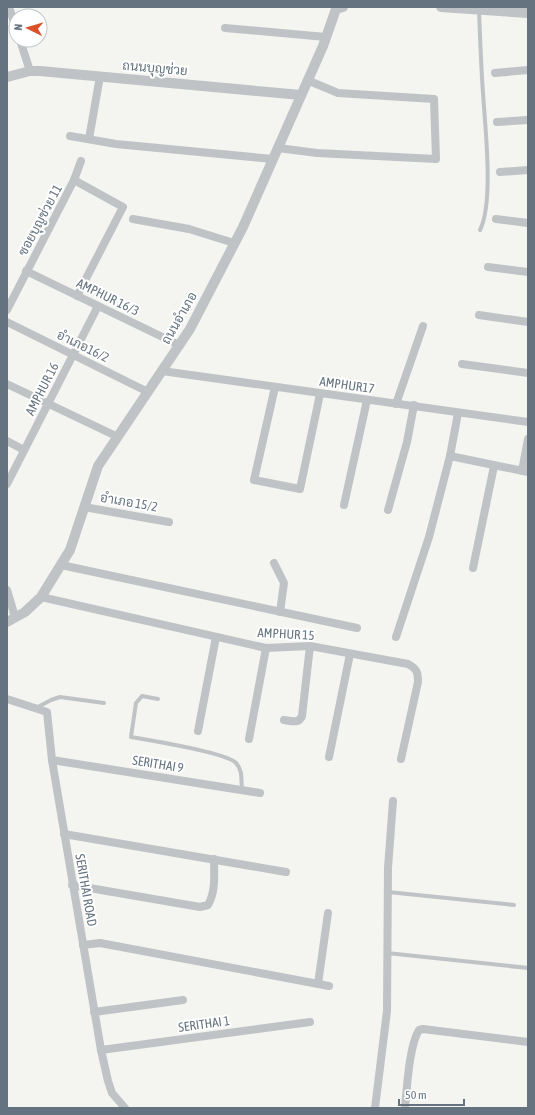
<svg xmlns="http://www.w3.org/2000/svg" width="535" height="1115" font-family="'Asap Condensed',Sarabun,sans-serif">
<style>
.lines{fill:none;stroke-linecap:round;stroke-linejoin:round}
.service{stroke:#bfc3c6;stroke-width:4}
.minor{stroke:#bfc3c6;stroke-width:8}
.tertiary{stroke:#bfc3c6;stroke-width:10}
.labels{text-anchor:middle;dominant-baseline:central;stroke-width:4;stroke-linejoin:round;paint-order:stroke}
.street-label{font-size:13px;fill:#64737f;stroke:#fff}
</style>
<rect width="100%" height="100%" fill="#f4f4f0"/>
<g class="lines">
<!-- service -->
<g class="service">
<path d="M479 10C480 37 481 65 483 93 485 126 494 202 480 230"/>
<path d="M158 699 142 696 136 703 131 737C149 740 227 753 236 763 243 770 241 781 242 790"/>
<polyline points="36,708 51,700 60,697 104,703"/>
<polyline points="388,892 514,905"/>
<polyline points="387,953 528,968"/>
</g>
<!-- minor -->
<g class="minor">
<polyline points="9,7 16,28"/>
<polyline points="225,28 326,37"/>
<polyline points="20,40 30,71"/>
<polyline points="495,73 528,70"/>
<polyline points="497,122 528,120"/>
<polyline points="70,136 116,144 273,159"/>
<polyline points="89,139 100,76"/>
<polyline points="278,148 317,153 436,159 434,99 338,93 307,80"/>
<polyline points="500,172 528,170"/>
<polyline points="74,180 123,207 77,296"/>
<polyline points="133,219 189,229 234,243"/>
<polyline points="496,219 528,223"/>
<polyline points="488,267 528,272"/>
<polyline points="26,271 179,345"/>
<polyline points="7,310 74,180 81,161"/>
<polyline points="479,315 528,322"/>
<polyline points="7,322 148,392"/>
<polyline points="462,364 528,373"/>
<polyline points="162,371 528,422"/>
<polyline points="7,384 118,437"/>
<polyline points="275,387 254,480 300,489 320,394"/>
<polyline points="396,404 423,326"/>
<polyline points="7,441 24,450"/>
<polyline points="450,456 528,472"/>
<polyline points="522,471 528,439"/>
<polyline points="7,484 98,306"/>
<polyline points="344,505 367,400"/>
<polyline points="84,507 169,522"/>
<polyline points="388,510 407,442 414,405"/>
<polyline points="274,563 284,583 280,612"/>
<polyline points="61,565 357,628"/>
<polyline points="473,568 494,466"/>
<polyline points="7,590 15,617"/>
<path d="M41 597 266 648 310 646 408 664C417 669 418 672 418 682L401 759"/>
<polyline points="396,637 429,537 450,456 458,413"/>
<polyline points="7,699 47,712 52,760 101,1050 108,1081 112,1093 125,1108"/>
<path d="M284 720C291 721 299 724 302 716L310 646"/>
<polyline points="198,731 216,637"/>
<polyline points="249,739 266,648"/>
<polyline points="329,757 350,654"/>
<polyline points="52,760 260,793"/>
<polyline points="64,834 286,872"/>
<path d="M72 885 200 907 208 905C216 891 214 875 214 859"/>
<polyline points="83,945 100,943 329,986"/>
<polyline points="318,984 328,913"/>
<polyline points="94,1012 183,1000"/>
<polyline points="101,1050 310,1022"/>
<polyline points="375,1108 387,1011 388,868 393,801"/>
<path d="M405 1108C407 1088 409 1046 419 1030L423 1029 528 1042"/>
</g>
<!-- tertiary -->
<g class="tertiary">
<polyline points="441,7 528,13"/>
<polyline points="7,77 30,71 40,71 301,95"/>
<polyline points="7,622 25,612 41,597 70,550 98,466 190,329 243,227 323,46 336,9 343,7"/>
</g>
</g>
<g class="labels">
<!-- street labels -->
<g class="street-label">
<text transform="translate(155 68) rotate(5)">ถนนบุญช่วย</text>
<text transform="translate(40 220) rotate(-62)">ซอยบุญช่วย 11</text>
<text transform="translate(108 297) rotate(26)">AMPHUR 16/3</text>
<text transform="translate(179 318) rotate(-60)">ถนนอำเภอ</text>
<text transform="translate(83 346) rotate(26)">อำเภอ16/2</text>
<text transform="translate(347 385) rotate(8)">AMPHUR17</text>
<text transform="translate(42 389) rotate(-63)">AMPHUR 16</text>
<text transform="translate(129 502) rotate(10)">อำเภอ 15/2</text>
<text transform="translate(286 634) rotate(3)">AMPHUR 15</text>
<text transform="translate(158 764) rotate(9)">SERITHAI 9</text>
<text transform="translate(86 890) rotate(80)">SERITHAI ROAD</text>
<text transform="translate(204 1024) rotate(-8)">SERITHAI 1</text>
</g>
</g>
<!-- border -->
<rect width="535" height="1115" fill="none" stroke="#64737f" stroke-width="16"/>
<!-- north arrow -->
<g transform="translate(28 28) rotate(275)"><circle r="19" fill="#ffffff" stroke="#c1c7cc"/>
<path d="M0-3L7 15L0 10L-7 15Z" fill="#db5028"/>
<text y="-6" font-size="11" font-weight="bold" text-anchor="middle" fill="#64737f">N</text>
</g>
<!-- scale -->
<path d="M399 1099v6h65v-6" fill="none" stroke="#64737f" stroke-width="2"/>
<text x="405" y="1099" font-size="12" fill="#64737f" stroke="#ffffff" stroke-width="3" paint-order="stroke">50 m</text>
</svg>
